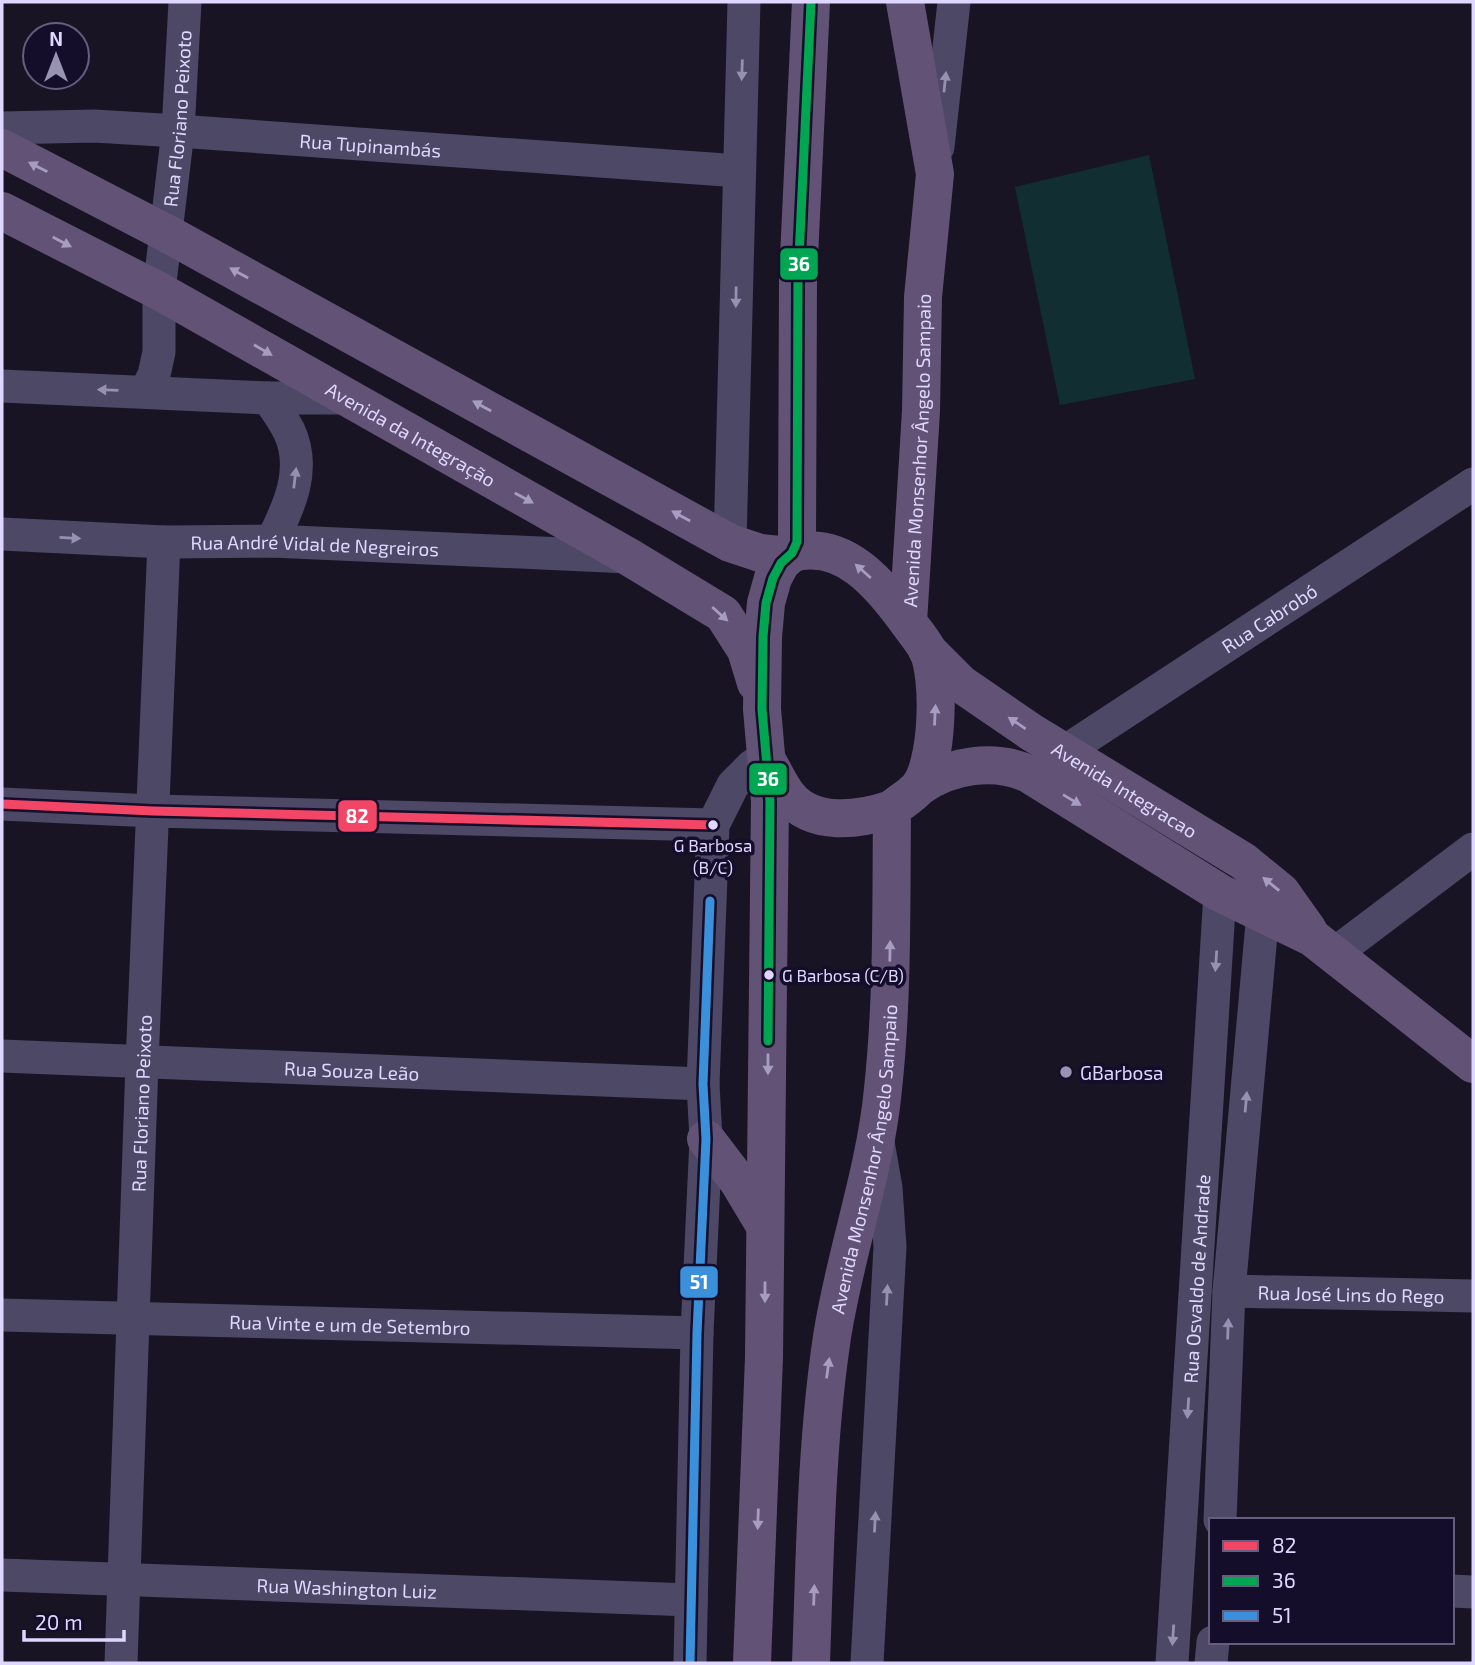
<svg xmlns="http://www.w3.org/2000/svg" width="1475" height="1665" font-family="'Exo 2',sans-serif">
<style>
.green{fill:#112f33}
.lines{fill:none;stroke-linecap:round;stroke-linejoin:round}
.minor{stroke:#4c4865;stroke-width:33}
.major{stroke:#625376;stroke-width:38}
.bus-1-casing{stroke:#150e2a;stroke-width:14}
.bus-2-casing{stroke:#150e2a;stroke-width:14}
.bus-3-casing{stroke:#150e2a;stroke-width:14}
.bus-1{stroke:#f34667;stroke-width:9}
.bus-2{stroke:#00a651;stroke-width:9}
.bus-3{stroke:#3a90db;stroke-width:9}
.oneway{fill:#9690b2}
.oneway2{fill:#a79cc1}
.bus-dot{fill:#dfd7ff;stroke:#150e2a;stroke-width:2.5}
.poi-dot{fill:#9993b2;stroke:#150e2a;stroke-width:2.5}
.labels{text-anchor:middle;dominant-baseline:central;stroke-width:7;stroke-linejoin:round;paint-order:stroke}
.bus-label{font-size:17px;fill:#dfd7ff;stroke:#150e2a}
.street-label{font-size:19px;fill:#dfd7ff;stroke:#150e2a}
.poi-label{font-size:19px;fill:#dfd7ff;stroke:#150e2a;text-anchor:start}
.line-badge{stroke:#150e2a;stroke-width:2.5}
.badge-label{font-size:19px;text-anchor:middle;font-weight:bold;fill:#fff}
</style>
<rect width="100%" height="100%" fill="#181424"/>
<!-- green -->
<polygon class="green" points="1149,155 1195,379 1060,405 1015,187"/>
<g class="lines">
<!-- minor -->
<g class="minor">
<path id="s1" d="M2 128 94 126 178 131 739 171"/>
<polyline points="938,147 954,2"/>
<polyline points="2,386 268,398 347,398"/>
<path id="s2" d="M146 391 154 375 159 352V291L178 131 185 2"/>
<path d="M268 398C275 408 283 419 289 431 307 469 289 507 272 541"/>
<path id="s3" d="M2 534 164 542 272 541 629 557"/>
<polyline points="730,543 744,2"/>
<path id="s4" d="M1064 752 1473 484"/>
<polyline points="2,804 153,811 713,825"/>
<polyline points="1334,954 1473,849"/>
<path id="s5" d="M2 1056 703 1084"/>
<path id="s6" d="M1229 1291 1473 1296"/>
<path id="s7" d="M2 1315 697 1333"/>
<polyline points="1220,1520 1229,1291 1263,912"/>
<path id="s8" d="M2 1575 691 1600"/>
<polyline points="1452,1591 1473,1592"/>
<path id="s9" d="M121 1663 142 1063 164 542"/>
<polyline points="690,1663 697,1333 706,1139 703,1084 713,825 733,785 752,766 766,757"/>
<polyline points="867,1663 890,1247 886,1188 878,1142"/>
<path id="s10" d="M1172 1663 1220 893"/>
<polyline points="1211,1663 1213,1642"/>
</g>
<!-- major -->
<g class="major">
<polyline points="2,148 166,233 730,543 760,553 789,556"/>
<path id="s11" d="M2 211 159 291 629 557 723 614 746 650 756 683"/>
<path d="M792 553C845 539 880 585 908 622"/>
<path id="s12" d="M927 650 961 684 1031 732 1243 861 1281 892 1308 930"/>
<path d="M768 762C775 774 780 786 788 796 813 827 859 820 892 809"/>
<path d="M919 787C950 765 994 758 1029 774L1220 893 1313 938 1473 1064"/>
<polyline points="706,1139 738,1181 765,1226"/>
<polyline points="752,1663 764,1357 767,1076 770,801 762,709 763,637 766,603 773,578 781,563 792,553 797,542 798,279 811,2"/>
<path id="s13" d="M811 1663C815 1554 816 1444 832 1337 845 1253 875 1173 883 1089 893 996 891 902 892 809 900 802 911 796 918 788 938 766 941 676 927 649 922 640 914 631 908 622L921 411 923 297 935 174 905 2"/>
</g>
<defs>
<polyline id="bus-1" points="2,804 153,811 713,825"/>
<polyline id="bus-2" points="768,1041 770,801 762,709 763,637 766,603 773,578 781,563 792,553 797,542 798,279 811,2"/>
<polyline id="bus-3" points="690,1663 697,1333 706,1139 703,1084 710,901"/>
</defs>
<!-- bus-1 casing -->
<use href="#bus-1" class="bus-1-casing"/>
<!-- bus-2 casing -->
<use href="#bus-2" class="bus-2-casing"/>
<!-- bus-3 casing -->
<use href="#bus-3" class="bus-3-casing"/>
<!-- bus-1 -->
<use href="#bus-1" class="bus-1"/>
<!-- bus-2 -->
<use href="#bus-2" class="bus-2"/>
<!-- bus-3 -->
<use href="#bus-3" class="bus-3"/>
</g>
<!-- one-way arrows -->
<defs><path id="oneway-solid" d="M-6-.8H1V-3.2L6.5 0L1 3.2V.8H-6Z" transform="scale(1.75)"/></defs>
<g class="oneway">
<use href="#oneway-solid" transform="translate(742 70) rotate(92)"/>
<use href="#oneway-solid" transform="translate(945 82) rotate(-84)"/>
<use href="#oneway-solid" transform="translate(736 297) rotate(91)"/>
<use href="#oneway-solid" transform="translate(108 390) rotate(-178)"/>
<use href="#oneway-solid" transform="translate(295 478) rotate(-83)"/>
<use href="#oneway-solid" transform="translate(70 538) rotate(3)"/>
<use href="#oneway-solid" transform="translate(1216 961) rotate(94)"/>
<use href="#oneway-solid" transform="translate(1246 1102) rotate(-85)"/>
<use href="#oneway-solid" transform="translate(887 1295) rotate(-87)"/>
<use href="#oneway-solid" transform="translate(1228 1329) rotate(-88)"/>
<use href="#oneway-solid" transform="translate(1188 1408) rotate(94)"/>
<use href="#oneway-solid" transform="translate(875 1522) rotate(-87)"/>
<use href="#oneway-solid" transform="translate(1173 1635) rotate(94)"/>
</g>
<g class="oneway2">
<use href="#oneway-solid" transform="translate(38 167) rotate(-153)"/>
<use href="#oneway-solid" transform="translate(62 242) rotate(28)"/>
<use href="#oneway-solid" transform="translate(239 273) rotate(-151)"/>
<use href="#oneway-solid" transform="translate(263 350) rotate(30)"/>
<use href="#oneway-solid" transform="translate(482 406) rotate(-151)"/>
<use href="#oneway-solid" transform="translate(524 498) rotate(29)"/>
<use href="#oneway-solid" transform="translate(681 516) rotate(-151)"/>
<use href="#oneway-solid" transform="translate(863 571) rotate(-138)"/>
<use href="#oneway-solid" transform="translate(720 614) rotate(42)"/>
<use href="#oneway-solid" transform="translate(935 715) rotate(-87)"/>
<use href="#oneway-solid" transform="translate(1017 723) rotate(-146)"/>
<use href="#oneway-solid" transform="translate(1072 800) rotate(31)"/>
<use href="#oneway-solid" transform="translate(1271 884) rotate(-141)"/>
<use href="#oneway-solid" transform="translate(890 951) rotate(-89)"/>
<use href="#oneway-solid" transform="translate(768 1064) rotate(90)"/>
<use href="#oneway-solid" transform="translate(765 1292) rotate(90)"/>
<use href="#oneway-solid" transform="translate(828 1368) rotate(-82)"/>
<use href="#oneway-solid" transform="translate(758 1519) rotate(92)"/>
<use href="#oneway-solid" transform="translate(814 1595) rotate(-88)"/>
</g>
<!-- markers -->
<g class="bus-dot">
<circle cx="713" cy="825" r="6"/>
<circle cx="769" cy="975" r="6"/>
</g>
<circle class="poi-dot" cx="1066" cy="1072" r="7"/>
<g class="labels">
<!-- bus labels -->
<g class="bus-label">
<text x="713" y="845">G Barbosa<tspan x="713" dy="22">(B/C)</tspan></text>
<text x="782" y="975" text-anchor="start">G Barbosa (C/B)</text>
</g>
<!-- street labels -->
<g class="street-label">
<text stroke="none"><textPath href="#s2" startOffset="276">Rua Floriano Peixoto</textPath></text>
<text stroke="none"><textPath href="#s1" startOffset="369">Rua Tupinambás</textPath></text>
<text stroke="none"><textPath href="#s11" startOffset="466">Avenida da Integração</textPath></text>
<text stroke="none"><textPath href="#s13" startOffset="1242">Avenida Monsenhor Ângelo Sampaio</textPath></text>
<text stroke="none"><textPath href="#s3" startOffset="313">Rua André Vidal de Negreiros</textPath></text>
<text stroke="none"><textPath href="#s4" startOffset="245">Rua Cabrobó</textPath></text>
<text stroke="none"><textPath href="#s12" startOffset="243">Avenida Integracao</textPath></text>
<text stroke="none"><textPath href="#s5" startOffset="350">Rua Souza Leão</textPath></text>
<text stroke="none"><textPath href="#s9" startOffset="560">Rua Floriano Peixoto</textPath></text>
<text stroke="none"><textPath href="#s13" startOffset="508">Avenida Monsenhor Ângelo Sampaio</textPath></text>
<text stroke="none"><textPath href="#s10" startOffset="385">Rua Osvaldo de Andrade</textPath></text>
<text stroke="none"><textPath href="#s6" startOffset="122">Rua José Lins do Rego</textPath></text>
<text stroke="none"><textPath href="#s7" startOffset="348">Rua Vinte e um de Setembro</textPath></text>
<text stroke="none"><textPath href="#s8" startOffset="345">Rua Washington Luiz</textPath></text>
</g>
<!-- poi labels -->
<g class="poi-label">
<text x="1080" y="1072">GBarbosa</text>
</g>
</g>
<g class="line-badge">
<rect x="779" y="247" width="40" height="34" rx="7" fill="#00a651"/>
<rect x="748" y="762" width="40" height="34" rx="7" fill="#00a651"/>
<rect x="337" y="799" width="41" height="34" rx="7" fill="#f34667"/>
<rect x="679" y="1265" width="40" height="34" rx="7" fill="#3a90db"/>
</g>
<g class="badge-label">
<text x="799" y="271">36</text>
<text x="768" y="786">36</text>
<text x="357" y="823">82</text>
<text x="699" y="1289">51</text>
</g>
<!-- border -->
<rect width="1475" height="1665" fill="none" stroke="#dfd7ff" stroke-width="7"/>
<!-- legend -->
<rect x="1209" y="1518" width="245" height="126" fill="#150e2a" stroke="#665e7f" stroke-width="2"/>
<rect x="1223" y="1541" width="35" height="10" fill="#f34667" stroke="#665e7f" stroke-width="2"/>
<text x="1272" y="1553" font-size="21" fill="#dfd7ff">82</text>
<rect x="1223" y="1576" width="35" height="10" fill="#00a651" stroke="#665e7f" stroke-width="2"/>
<text x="1272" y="1588" font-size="21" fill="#dfd7ff">36</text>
<rect x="1223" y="1611" width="35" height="10" fill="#3a90db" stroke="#665e7f" stroke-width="2"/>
<text x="1272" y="1623" font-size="21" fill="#dfd7ff">51</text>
<!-- north arrow -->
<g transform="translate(56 56)"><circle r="33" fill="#150e2a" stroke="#665e7f" stroke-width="2"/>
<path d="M0-5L12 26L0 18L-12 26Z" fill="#9993b2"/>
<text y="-10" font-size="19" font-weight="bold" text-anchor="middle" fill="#dfd7ff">N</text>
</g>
<!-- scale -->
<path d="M24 1630v10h100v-10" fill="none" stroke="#dfd7ff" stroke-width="3.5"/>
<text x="35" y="1630" font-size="21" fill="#dfd7ff" stroke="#150e2a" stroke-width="5" paint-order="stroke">20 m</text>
</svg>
